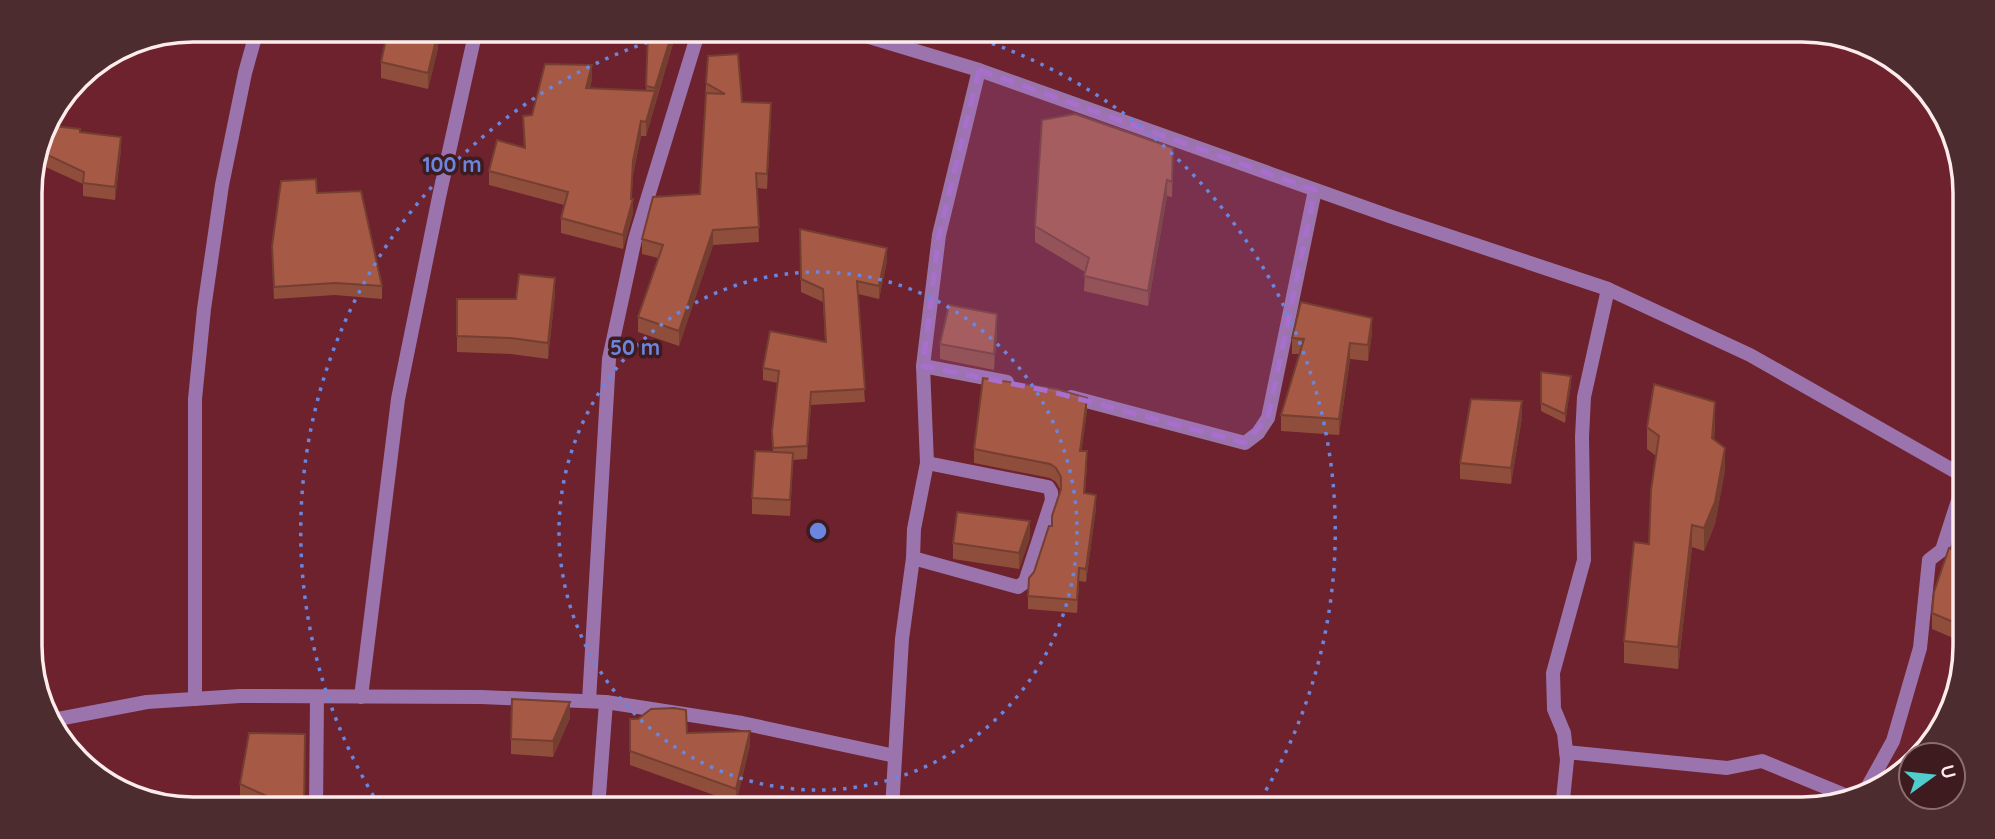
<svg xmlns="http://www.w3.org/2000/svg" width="1995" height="839" font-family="Quicksand,sans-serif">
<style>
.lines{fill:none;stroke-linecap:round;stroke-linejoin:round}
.street{stroke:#9c74ad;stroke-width:14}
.wall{fill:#8f4d3b}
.shaded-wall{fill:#743e30}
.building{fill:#a65945;stroke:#743e30;stroke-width:2}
.marked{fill:#a96fce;fill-opacity:0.2;stroke:#a96fce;stroke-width:5;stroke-dasharray:14 9;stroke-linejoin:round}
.ring{fill:none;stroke:#6c85df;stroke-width:3.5;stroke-dasharray:3.5 7}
.rim{fill:none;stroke:#feebeb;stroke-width:3.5}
.centre{fill:#6c85df;stroke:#3d1b1e;stroke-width:3.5}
.ring-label{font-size:21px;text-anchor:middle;font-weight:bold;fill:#6c85df;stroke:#3d1b1e;stroke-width:7;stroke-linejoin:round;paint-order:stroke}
</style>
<rect width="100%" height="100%" fill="#6d222d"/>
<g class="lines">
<!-- street -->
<g class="street">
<polyline points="846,30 979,70 1392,217 1608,289 1750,355 1965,477"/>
<polyline points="923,366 1007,382"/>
<polyline points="1071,397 1245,443 1258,433 1268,418 1315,190"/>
<polyline points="913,558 1018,587 1025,582 1052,500 1051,492 1048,487 927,463"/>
<polyline points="361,697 398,399 439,197 476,30"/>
<polyline points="195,699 195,399 204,309 222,185 245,73 257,30"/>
<polyline points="589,701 609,359 635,239 699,30"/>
<polyline points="53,720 147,702 240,696 481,697 606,702 742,723 895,756"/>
<polyline points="1566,752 1727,768 1762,761 1847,796"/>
<polyline points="1867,788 1893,741 1920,648 1929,560 1942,550 1965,479"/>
<polyline points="316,809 317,697"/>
<polyline points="598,809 606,702"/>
<polyline points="892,809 902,639 913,558 914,529 927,463 923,366 939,235 979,70"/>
<polyline points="1562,809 1567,760 1564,733 1554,709 1553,673 1584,560 1582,437 1584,397 1608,289"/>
</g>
</g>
<!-- wall -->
<g class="wall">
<polygon points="648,30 677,30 646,136 641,136 633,175 631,199 633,213 623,249 561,233 561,218 564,205 489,185 489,171 524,148 523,116 532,115 592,79 590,88 646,91"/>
<polygon points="438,48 428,89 381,78 381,62"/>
<polygon points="80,77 77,89 72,88"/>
<polygon points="706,83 771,118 767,189 757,188 759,242 713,245 679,346 638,332 638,317 658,258 642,254 642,239 700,194"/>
<polygon points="80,132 121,149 115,200 83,196 83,184 39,164 39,150"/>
<polygon points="1173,164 1172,197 1167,196 1148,306 1084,291 1085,272 1035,242 1035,226"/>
<polygon points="317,193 382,286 382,299 335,295 274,299 272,258"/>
<polygon points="800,229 887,261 879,299 858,294 865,402 811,405 807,459 793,460 790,516 752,514 752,498 773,452 772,431 778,383 763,380 763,368 825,341 823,302 801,292"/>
<polygon points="555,294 548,359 511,354 457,352 457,299 516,299"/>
<polygon points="997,330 994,370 940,359 940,344"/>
<polygon points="1372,333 1368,361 1350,359 1339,435 1281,431 1281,415 1299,354 1292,354 1292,338"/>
<polygon points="1541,372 1571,384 1565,423 1541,411"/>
<polygon points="1087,411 1081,451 1087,464 1085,493 1096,508 1086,582 1079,581 1077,613 1028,609 1028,596 1034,572 1052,526 1061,491 1056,482 1050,478 974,463 974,449"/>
<polygon points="1522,417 1511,484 1460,479 1460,463"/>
<polygon points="1715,425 1714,440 1725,470 1715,524 1704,551 1692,547 1678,669 1624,663 1624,641 1649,544 1656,456 1647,449 1647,427"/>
<polygon points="1030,537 1019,569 953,559 953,543"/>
<polygon points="1965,555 1965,643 1932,629 1932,613"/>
<polygon points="570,718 553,757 511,754 511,739"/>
<polygon points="630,719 687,733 750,745 736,803 630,765"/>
<polygon points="240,784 304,809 261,809 240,800"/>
</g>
<!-- shaded-wall -->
<g class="shaded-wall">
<polygon points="673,30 677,30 655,104 655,88"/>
<polygon points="438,32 438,48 428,89 428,73"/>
<polygon points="592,65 592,79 586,102 586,88"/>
<polygon points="655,91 655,105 646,136 646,122"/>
<polygon points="771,103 771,118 767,189 767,174"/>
<polygon points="641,121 641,136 633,175 631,206 633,199 633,213 623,249 623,235 633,161"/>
<polygon points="121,137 121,149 115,200 115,187"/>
<polygon points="1167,180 1167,196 1148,306 1148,291"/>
<polygon points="713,230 713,245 679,346 679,331"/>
<polygon points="887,248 887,261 879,299 879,286"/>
<polygon points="555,278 555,294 548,359 548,343"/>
<polygon points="997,314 997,330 994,370 994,354"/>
<polygon points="1372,318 1372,333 1368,361 1368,345"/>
<polygon points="1350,343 1350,359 1339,435 1339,419"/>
<polygon points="1571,376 1571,384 1565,423 1565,414"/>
<polygon points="811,392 811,405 807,459 807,446"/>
<polygon points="1087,398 1087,411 1080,464 1080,451"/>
<polygon points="1522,401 1522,417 1511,484 1511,468"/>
<polygon points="1715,402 1715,425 1712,461 1712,438"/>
<polygon points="1725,448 1725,470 1715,524 1704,551 1704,528"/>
<polygon points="1096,495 1096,508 1086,582 1086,569"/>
<polygon points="1030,521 1030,537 1019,569 1019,553"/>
<polygon points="1692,525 1692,547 1678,669 1678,647"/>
<polygon points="1079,568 1079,581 1077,613 1077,600"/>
<polygon points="570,702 570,718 553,757 553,741"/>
<polygon points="750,731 750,745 736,803 736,789"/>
</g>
<!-- building -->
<g class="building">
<polygon points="388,30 427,30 438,32 428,73 381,62"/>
<polygon points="648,30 673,30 655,88 646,86"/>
<polygon points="738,54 742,102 771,103 767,174 756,173 759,227 713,230 679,331 638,317 663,245 642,239 653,197 700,194 706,93 725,94 706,83 708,56"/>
<polygon points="545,64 592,65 586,88 655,91 646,122 641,121 633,161 631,199 633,199 623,235 561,218 568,192 489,171 497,140 525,148 523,116 532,115"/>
<polygon points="1075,114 1173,148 1172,182 1167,180 1148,291 1084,276 1089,258 1035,226 1042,120"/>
<polygon points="45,125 80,129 80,132 121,137 115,187 83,183 84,172 39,151"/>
<polygon points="316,179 317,193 361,191 382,286 335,283 274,287 272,246 281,181"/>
<polygon points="800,229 887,248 879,286 857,281 865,389 811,392 807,446 773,448 772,431 779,371 763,368 770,331 826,342 823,289 801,279"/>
<polygon points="519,274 555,278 548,343 511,338 457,336 457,299 516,299"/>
<polygon points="1301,302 1372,318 1368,345 1350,343 1339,419 1281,415 1304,339 1292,338"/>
<polygon points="949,305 997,314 994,354 940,344"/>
<polygon points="1541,372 1571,376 1565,414 1541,403"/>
<polygon points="983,378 1056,389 1087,398 1080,451 1087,451 1084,493 1096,495 1086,569 1079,568 1077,600 1028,596 1029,578 1034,572 1049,526 1052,526 1052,516 1061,489 1061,477 1056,468 1050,464 974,449"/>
<polygon points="1654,384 1715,402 1712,438 1725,448 1715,502 1704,528 1692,525 1678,647 1624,641 1634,542 1649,544 1651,490 1659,436 1647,427"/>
<polygon points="1471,399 1522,401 1511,468 1460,463"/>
<polygon points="755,451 793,453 790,500 752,498"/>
<polygon points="957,512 1030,521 1019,553 953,543"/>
<polygon points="1949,548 1965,555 1965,627 1932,613 1934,592"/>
<polygon points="512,699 570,702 553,741 511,739"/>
<polygon points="674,708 686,710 687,733 750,731 736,789 630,751 630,719 638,719 651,709"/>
<polygon points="249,733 305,734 304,809 295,809 240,784"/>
<polygon points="1571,801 1595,809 1571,809"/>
<polygon points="653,804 732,804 731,808 737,809 652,809"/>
</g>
<!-- marked area -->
<path class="marked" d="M979 70 1315 190 1268 418 1245 443 1049 391 923 366 939 235Z"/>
<!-- distance rings -->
<g class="ring">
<circle cx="818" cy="531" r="259"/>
<path d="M379 805A518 518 0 0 1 684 31M952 31A518 518 0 0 1 1257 805"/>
</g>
<!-- crop -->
<path d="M0 0H1995V839H0ZM193 42H1802A151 151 0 0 1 1953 193V646A151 151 0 0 1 1802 797H193A151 151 0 0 1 42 646V193A151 151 0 0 1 193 42Z" fill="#4c2c2e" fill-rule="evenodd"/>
<path class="rim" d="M193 42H1802A151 151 0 0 1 1953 193V646A151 151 0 0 1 1802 797H193A151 151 0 0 1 42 646V193A151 151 0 0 1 193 42Z"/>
<circle cx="818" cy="531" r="10" class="centre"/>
<g class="ring-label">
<text x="452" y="172">100 m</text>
<text x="635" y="355">50 m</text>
</g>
<!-- north arrow -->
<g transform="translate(1932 776) rotate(75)"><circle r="33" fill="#3d1b1e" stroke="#8a6e70" stroke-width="2"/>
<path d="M0-5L12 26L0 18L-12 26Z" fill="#52cdcd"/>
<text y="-10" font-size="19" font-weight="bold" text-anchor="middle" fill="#feebeb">U</text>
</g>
</svg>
